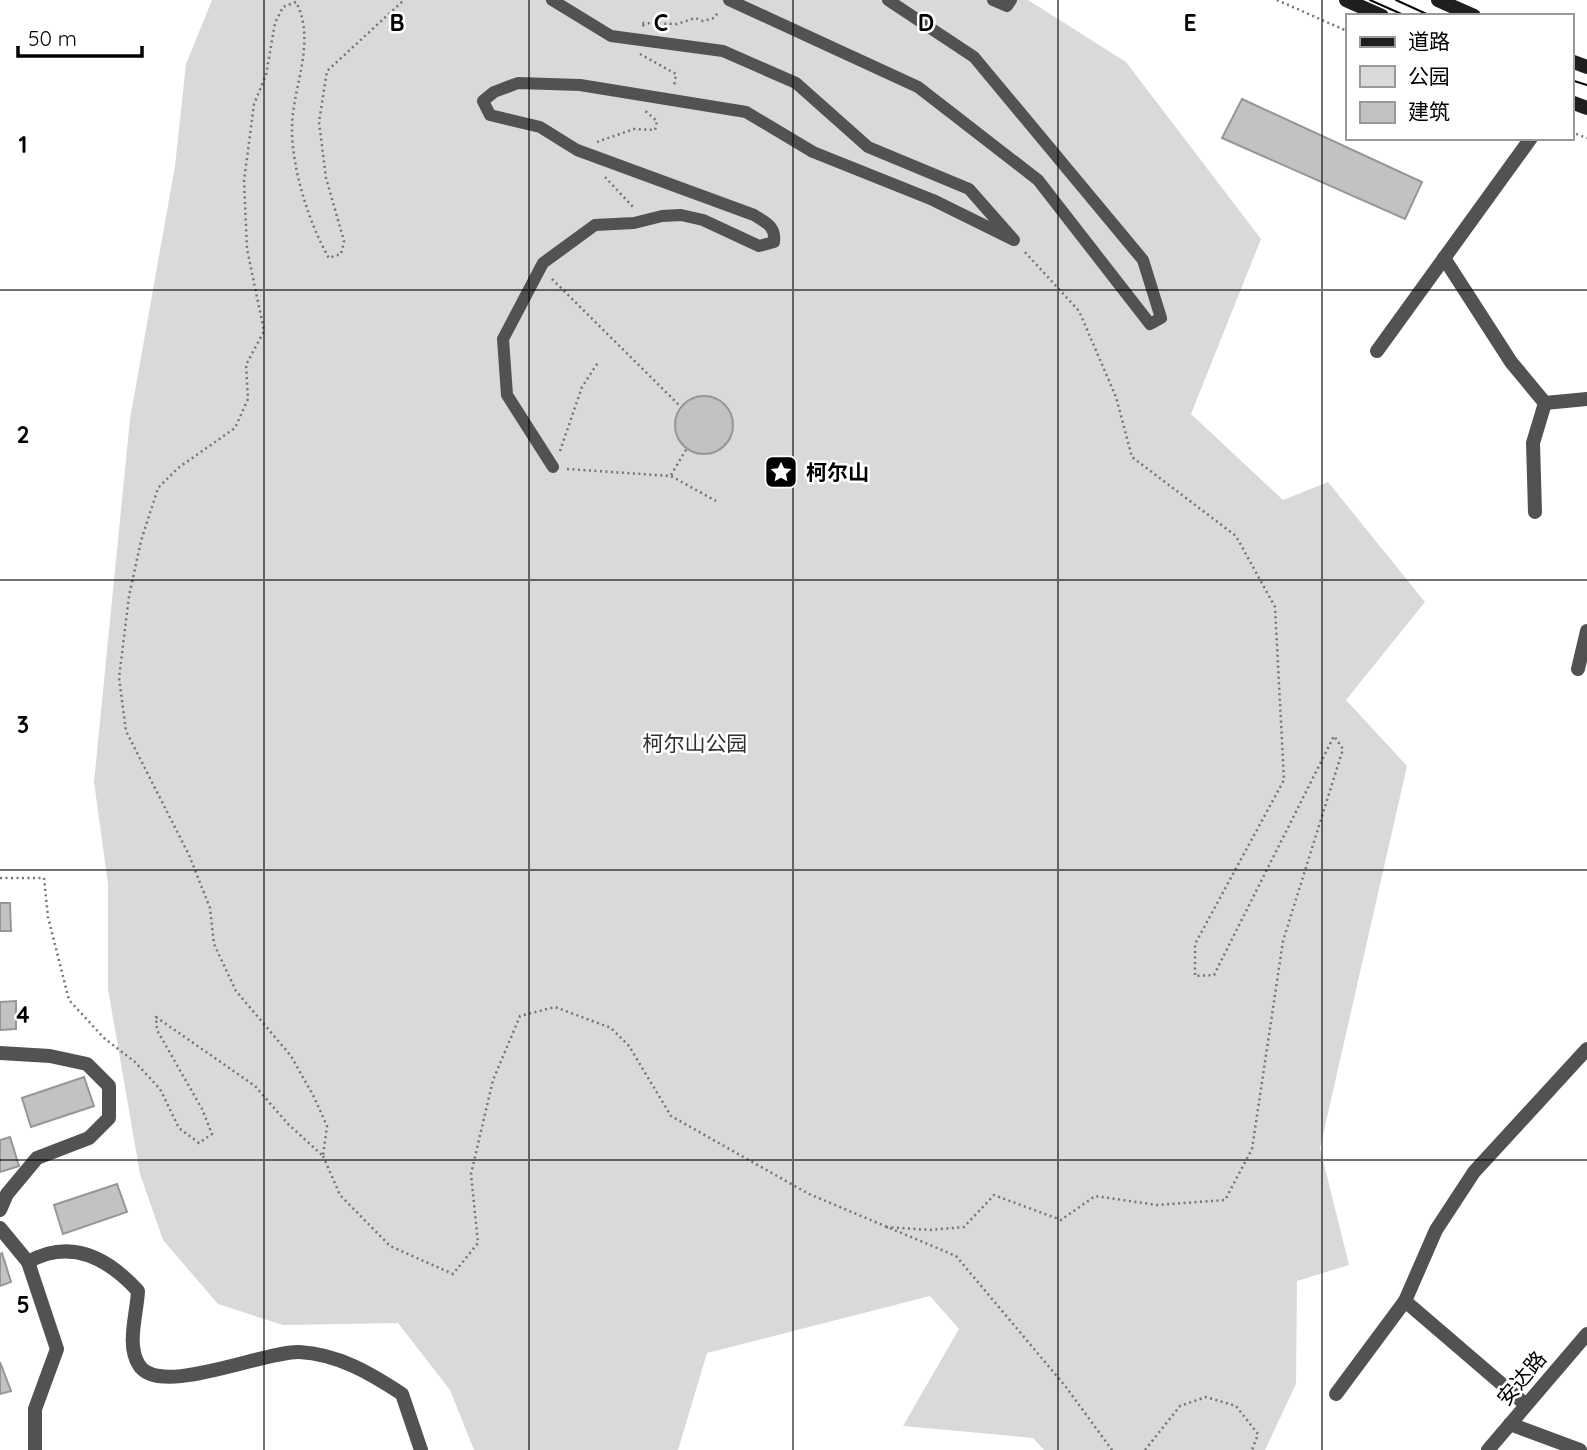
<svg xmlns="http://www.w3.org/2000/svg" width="1587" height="1450" font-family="Quicksand,'Noto Sans SC',sans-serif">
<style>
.green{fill:#d9d9d9}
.building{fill:#c2c2c2;stroke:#969696;stroke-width:2}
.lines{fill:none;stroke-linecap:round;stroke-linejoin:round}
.path{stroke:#747474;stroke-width:2.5;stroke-dasharray:2 3.5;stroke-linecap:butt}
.pedestrian{stroke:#525252;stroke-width:12}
.minor{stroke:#525252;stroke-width:14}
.tertiary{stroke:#525252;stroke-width:14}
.secondary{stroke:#1f1f1f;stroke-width:14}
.tram{stroke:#000;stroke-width:2}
.grid{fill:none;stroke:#000;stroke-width:2;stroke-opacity:0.55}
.labels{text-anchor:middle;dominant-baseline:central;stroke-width:5;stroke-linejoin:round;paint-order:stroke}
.poi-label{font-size:21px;font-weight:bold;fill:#000;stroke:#fff;text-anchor:start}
.park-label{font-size:21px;fill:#303030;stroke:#fff}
.street-label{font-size:21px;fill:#000;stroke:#fff}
.grid-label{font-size:23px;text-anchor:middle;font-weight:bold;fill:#000;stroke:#fff;stroke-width:5;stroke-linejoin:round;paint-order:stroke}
</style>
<rect width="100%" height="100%" fill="#fff"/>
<!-- green -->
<polygon class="green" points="212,0 1028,0 1126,62 1261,239 1191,414 1283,500 1328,482 1425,602 1346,700 1407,766 1320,1148 1349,1265 1297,1281 1296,1384 1265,1450 1044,1450 1033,1438 903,1426 959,1329 930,1296 707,1353 678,1450 474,1450 450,1390 398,1323 283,1325 218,1304 163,1240 140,1174 108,989 108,884 94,782 130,419 175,166 186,64"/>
<!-- building -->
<g class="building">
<polygon points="1242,99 1422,182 1405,219 1222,138"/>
<circle cx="704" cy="425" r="29"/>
<polygon points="0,903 10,903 11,931 0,931"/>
<polygon points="16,1001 16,1029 0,1030 0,1002"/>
<polygon points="84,1077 94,1106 31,1127 22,1098"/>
<polygon points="10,1137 19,1166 0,1172 0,1140"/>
<polygon points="117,1184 127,1212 63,1234 54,1205"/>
<polygon points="2,1253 11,1282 0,1286 0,1254"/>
<polygon points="0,1362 11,1391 0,1394"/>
</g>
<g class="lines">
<!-- path -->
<g class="path">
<polyline points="1277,0 1347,31"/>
<polyline points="644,26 641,23 677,24 695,18 703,21 714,18 719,11"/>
<polyline points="640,54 676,74 674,86"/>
<polyline points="1571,132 1587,138"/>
<polyline points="597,142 634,129 655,130 657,121 644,110"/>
<polyline points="605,177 634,208"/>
<polyline points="552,279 681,407"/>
<polyline points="560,451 582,387 599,361"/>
<polyline points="567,469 671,476 716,501"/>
<polyline points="671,475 687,448"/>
<path d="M0 878H44L48 917 69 1000 104 1038 135 1062 160 1089 179 1128 199 1143 212 1134 202 1109 157 1030 156 1017 255 1086 288 1124 323 1156 327 1126 314 1097 291 1056 236 991 214 944 210 908 189 855 126 731 119 678 129 596 141 541 158 488 178 468 235 428 248 399 246 365 264 331 247 249 244 181 254 104 266 75 275 23 283 7 296 2C317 42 292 87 292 129 292 169 309 224 329 258L341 254 344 241 326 178 319 122 327 71 404 0"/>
<polyline points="323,1156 340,1195 390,1246 453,1274 478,1243 471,1174 493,1080 520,1016 555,1007 611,1028 629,1046 671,1116 809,1194 956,1256 1066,1387 1112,1450"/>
<polyline points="886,1227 930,1230 964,1227 994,1195 1061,1220 1095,1196 1157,1205 1225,1200 1252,1149 1283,941 1343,749 1334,736 1214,975 1195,976 1195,944 1284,780 1275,607 1236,536 1132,457 1116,397 1079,311 1023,250"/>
<polyline points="1145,1450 1180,1406 1206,1397 1236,1406 1258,1434 1252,1450"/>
</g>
<!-- pedestrian -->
<g class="pedestrian">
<path d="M552 0 611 36 723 51 796 83 868 147 969 189 1014 240 933 200 813 152 746 112 580 85 518 83 494 92 483 101 490 115 540 127 577 150 754 215C766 223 776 226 774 242L759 246 703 220 681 215 662 216 634 223 595 225 543 263 503 339 507 395 553 467"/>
<polyline points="729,0 918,87 1038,180 1150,324 1161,318 1143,260 974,57 888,0"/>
<polyline points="993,0 1007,6 1011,0"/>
</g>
<!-- minor -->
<g class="minor">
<polyline points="1444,258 1511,362 1545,403 1587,399"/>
<polyline points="1377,351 1531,138"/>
<polyline points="1535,512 1533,443 1545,403"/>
<polyline points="1578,669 1587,631"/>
<polyline points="0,1053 50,1056 87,1064 109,1086 109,1118 89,1138 37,1158 7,1194 0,1210"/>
<polyline points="0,1228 28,1262 57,1349 35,1409 35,1450"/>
<path d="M28 1262C71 1238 108 1258 138 1291 137 1314 126 1345 139 1365 159 1398 264 1351 299 1352 338 1354 370 1373 402 1394L421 1450"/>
<polyline points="1336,1394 1405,1301"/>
<polyline points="1525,1404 1405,1301 1436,1230 1474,1172 1587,1049"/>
<polyline points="1510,1424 1580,1450"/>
</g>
<!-- tertiary -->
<polyline class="tertiary" points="1488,1450 1587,1334"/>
<!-- secondary -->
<g class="secondary">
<polyline points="1346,0 1382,16"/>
<polyline points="1438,0 1474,16"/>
<polyline points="1571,61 1587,67"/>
<polyline points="1571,102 1587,108"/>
</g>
<!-- tram -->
<g class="tram">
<polyline points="1370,0 1406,16"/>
<polyline points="1396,0 1431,16"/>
<polyline points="1571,80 1587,85"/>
</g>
</g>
<!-- grid -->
<path class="grid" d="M264 0V1450M529 0V1450M793 0V1450M1058 0V1450M1322 0V1450M0 290H1587M0 580H1587M0 870H1587M0 1160H1587"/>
<!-- icons -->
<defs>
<symbol id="sight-square" viewBox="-11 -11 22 22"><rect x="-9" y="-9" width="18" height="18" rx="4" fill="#000" stroke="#fff"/><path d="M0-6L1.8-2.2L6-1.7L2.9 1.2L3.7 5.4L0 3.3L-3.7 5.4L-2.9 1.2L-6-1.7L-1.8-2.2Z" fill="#fff"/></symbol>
</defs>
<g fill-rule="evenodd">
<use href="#sight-square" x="762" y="453" width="38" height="38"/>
</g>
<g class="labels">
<!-- poi labels -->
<g class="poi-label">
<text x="806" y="472">柯尔山</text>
</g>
<!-- park labels -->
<g class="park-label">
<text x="695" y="743">柯尔山公园</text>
</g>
<!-- street labels -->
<g class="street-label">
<text transform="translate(1521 1378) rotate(-50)">安达路</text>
</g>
</g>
<g class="grid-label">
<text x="397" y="31">B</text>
<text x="661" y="31">C</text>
<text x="926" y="31">D</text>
<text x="1190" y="31">E</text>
<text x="23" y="153">1</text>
<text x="23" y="443">2</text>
<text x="23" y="733">3</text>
<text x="23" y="1023">4</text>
<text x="23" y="1313">5</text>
</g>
<!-- legend -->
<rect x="1346" y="14" width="228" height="126" fill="#ffffff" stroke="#999999" stroke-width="2"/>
<rect x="1360" y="37" width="35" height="10" fill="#1f1f1f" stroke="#999999" stroke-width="2"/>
<text x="1408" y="49" font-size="21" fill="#000000">道路</text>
<rect x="1360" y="66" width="35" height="21" fill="#d9d9d9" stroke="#999999" stroke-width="2"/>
<text x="1408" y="84" font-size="21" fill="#000000">公园</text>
<rect x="1360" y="102" width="35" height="21" fill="#c2c2c2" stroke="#999999" stroke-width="2"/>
<text x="1408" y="119" font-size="21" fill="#000000">建筑</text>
<!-- scale -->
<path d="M18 46v10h124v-10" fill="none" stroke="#000000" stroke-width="3.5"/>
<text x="28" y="46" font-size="21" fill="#000000" stroke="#ffffff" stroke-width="5" paint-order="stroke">50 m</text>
</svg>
